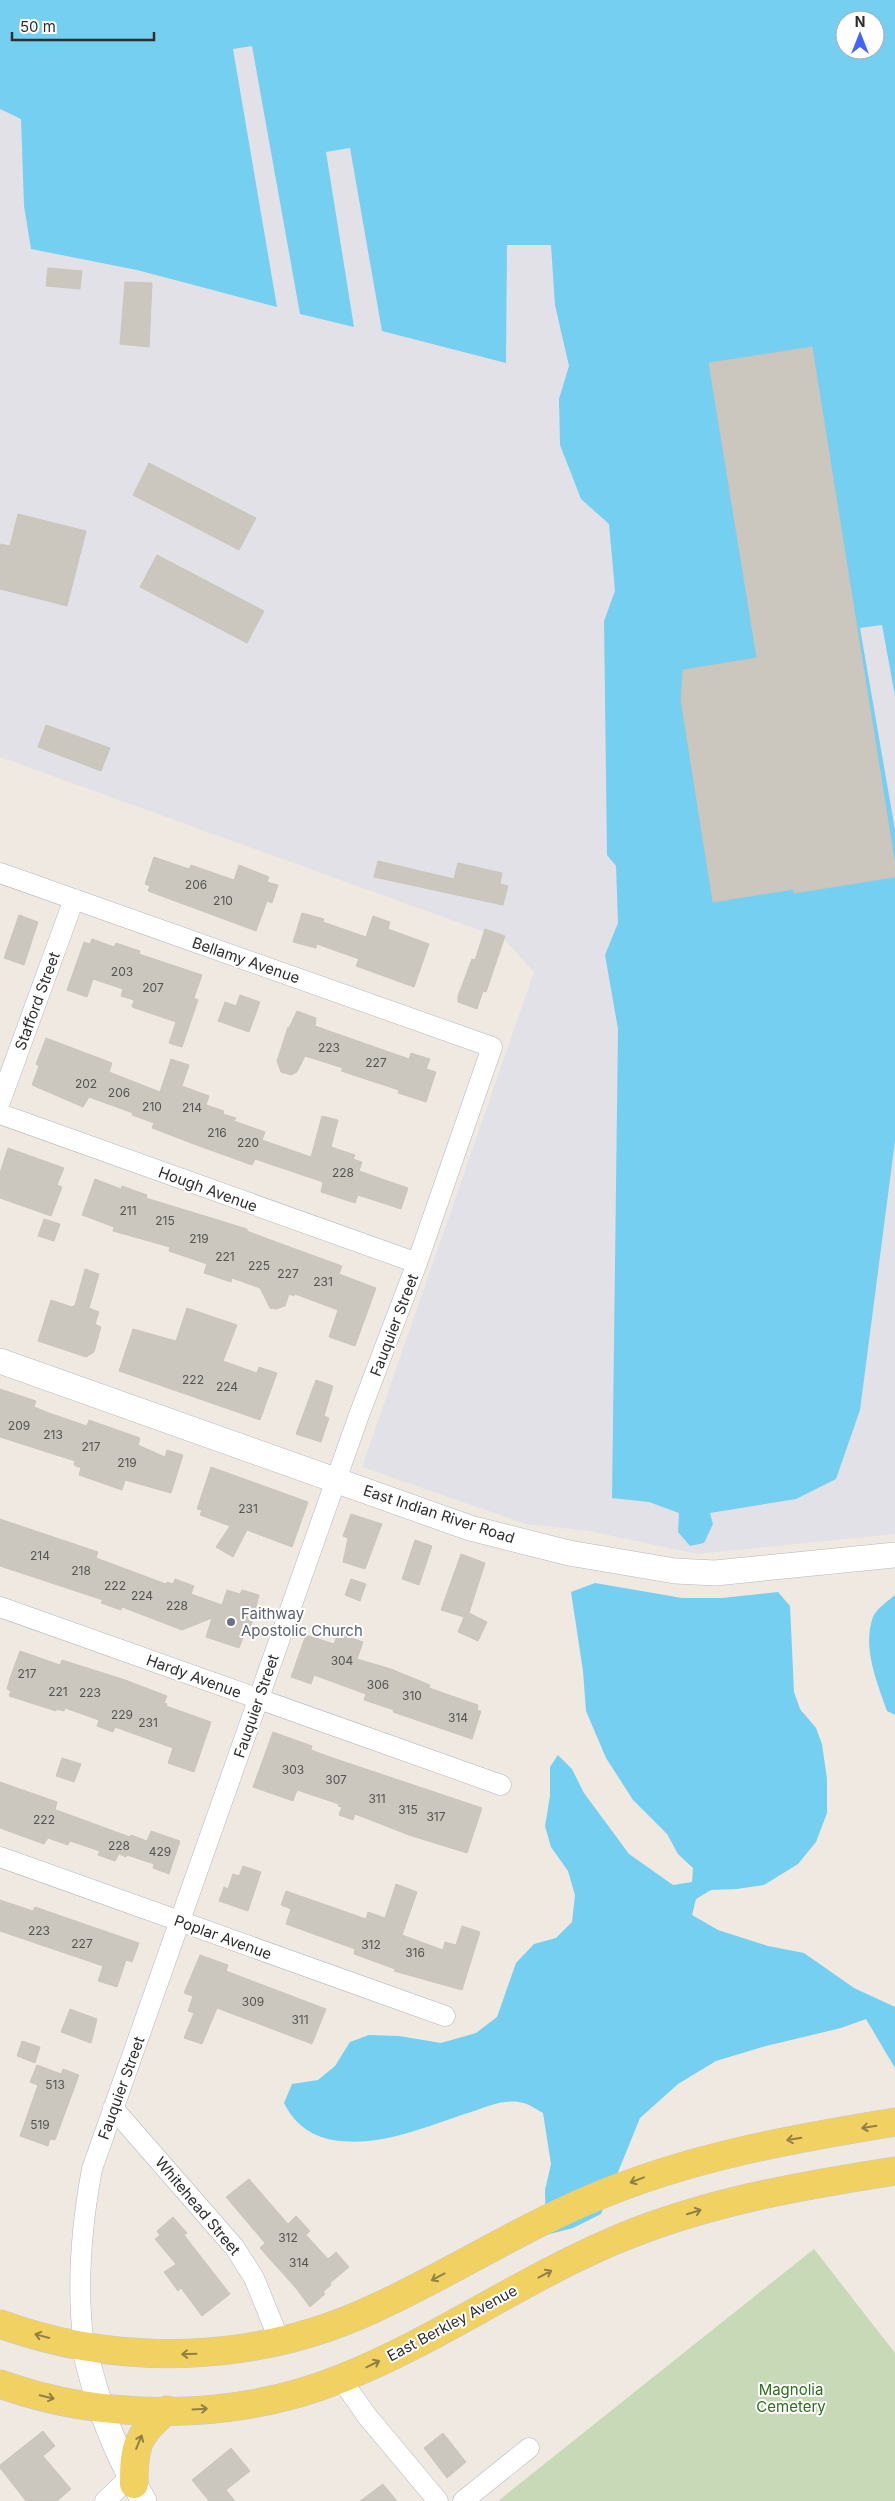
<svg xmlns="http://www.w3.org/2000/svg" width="895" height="2501" font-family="Inter,sans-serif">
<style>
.industrial{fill:#e3e1e8}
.cemetery{fill:#c8d9b8}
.water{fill:#75cff0;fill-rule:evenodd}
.building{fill:#cbc7bf;stroke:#cbc5ba}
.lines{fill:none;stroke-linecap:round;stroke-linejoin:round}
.minor-casing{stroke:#b4b7c1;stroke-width:21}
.tertiary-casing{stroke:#b4b7c1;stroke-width:26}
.primary-casing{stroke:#c9c9c9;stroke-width:29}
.minor{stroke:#fff;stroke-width:20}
.tertiary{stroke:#fff;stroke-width:25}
.primary{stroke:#f2d163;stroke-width:28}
.oneway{stroke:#908048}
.worship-dot{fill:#6b7280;stroke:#fff;stroke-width:2}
.labels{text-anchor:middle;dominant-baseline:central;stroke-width:4;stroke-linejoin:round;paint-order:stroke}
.number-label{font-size:12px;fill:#555452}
.street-label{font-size:15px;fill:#2e2e2e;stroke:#fff}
.worship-label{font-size:15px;fill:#5b616d;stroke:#fff;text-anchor:start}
.park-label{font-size:15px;fill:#2c6e1b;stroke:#fff}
</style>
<rect width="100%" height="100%" fill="#efe9e1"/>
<!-- industrial -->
<polygon class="industrial" points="0,0 895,108 895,1534 698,1554 589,1531 526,1524 362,1467 534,972 504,939 0,757"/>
<!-- cemetery -->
<polygon class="cemetery" points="814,2249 895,2353 895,2501 498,2501"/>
<!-- water -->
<g class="water">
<path d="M0 0H895V696L882 625 860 628 895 830V1141L860 1410 836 1479 796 1499 710 1513 713 1524 704 1543 690 1546 678 1532 679 1513 649 1502 612 1498 618 1029 605 955 618 923 616 866 607 855 604 621 615 591 609 524 581 499 560 445 559 399 569 366 555 305 551 245H507L506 363 382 331 350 148 326 152 354 327 300 314 252 46 233 49 277 307 137 270 31 249 24 206 21 119 0 109ZM845 20H875V50H845Z"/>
<path d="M595 1583 682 1598H722L778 1592 790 1606 794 1692 800 1709 816 1728 822 1744 827 1779V1813L816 1842 798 1864 764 1885 737 1889 711 1890 696 1899 692 1915 718 1930 768 1946 804 1953 854 1988 895 2007V2068L866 2019 841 2028 766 2046 716 2061 678 2084 640 2118 601 2214 573 2228 546 2235 545 2190 551 2164 543 2113C537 2110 529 2104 523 2103 505 2098 487 2107 471 2112 426 2126 381 2148 333 2140 310 2136 294 2123 284 2103L292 2084 318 2080 335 2066 350 2042 369 2035 399 2036 441 2043 476 2033 497 2017 516 1963 534 1944 556 1938 572 1922 575 1895 568 1871 551 1847 545 1826 550 1796V1767L558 1755 572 1769 584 1793 629 1854 673 1885 692 1882 693 1868 678 1854 667 1834 633 1800 606 1758 586 1711 583 1671 571 1592Z"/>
<path d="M895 1595V1715L887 1711C877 1682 862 1647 873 1617 876 1609 889 1600 895 1595Z"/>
</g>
<!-- building -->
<g class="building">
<polygon points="48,268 82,271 80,289 46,286"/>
<polygon points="125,282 152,283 149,347 120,344"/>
<polygon points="812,347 895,865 895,877 794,893 794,889 713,902 681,700 683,670 757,658 709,363"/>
<polygon points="149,463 256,518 239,550 133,495"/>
<polygon points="18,514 86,531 67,606 0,589 0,544 10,546"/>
<polygon points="157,555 264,611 247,643 140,587"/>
<polygon points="46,725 110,748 101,771 38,747"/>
<polygon points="154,857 189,869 191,865 234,880 239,865 269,877 267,882 278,885 272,903 267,901 256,931 148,891 150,886 145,884"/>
<polygon points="378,861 454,879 458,863 502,873 500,884 508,886 503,905 374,877"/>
<polygon points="302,913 324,919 323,922 366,937 373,916 390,922 388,929 429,944 414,987 356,966 359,959 317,944 316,948 293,942"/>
<polygon points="19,915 38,922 24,965 4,958"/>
<polygon points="485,929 505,936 486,992 483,991 477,1009 458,1002 458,996 472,959 475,960"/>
<polygon points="92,939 114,947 116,943 140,951 139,954 202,975 194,998 198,1000 182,1047 169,1043 176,1022 132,1007 134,1000 121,996 123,989 93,979 87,997 67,990 84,942 90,944"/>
<polygon points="240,995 260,1002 249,1032 218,1021 225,1002 236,1006"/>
<polygon points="297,1011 316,1018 315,1026 409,1059 411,1053 430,1059 426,1069 436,1072 426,1102 398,1093 399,1090 341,1071 343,1068 305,1056 297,1072 291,1075 281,1072 277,1061 288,1027 289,1028"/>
<polygon points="46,1038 112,1063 109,1072 160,1092 171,1059 189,1065 182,1086 209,1096 206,1105 224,1111 223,1114 236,1118 234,1121 265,1132 262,1140 311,1157 322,1116 338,1120 331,1147 355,1155 353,1159 362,1162 359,1171 408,1188 401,1209 358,1195 355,1203 321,1192 323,1182 255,1159 252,1165 199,1146 152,1128 154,1123 132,1115 133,1113 89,1097 83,1107 32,1085 39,1066 36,1064"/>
<polygon points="8,1148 64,1168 57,1185 62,1187 51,1216 0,1198 0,1173"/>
<polygon points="95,1179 121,1189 122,1186 147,1195 146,1198 247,1229 247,1231 276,1242 342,1266 339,1274 376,1288 355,1346 329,1337 338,1310 295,1294 294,1296 289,1294 285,1306 276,1309 270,1308 260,1288 232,1278 231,1282 204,1273 207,1264 169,1251 170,1247 113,1231 114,1227 82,1215"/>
<polygon points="44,1219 60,1224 54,1241 38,1236"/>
<polygon points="85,1269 99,1274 89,1308 99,1312 95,1324 101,1327 94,1352 86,1357 38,1341 51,1300 72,1307 75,1305"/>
<polygon points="187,1308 237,1325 223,1361 257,1373 259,1367 277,1373 260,1420 119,1371 133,1329 176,1341"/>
<polygon points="316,1380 333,1386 324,1416 329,1418 321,1442 296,1434"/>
<polygon points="0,1389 36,1401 34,1407 49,1413 87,1426 89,1420 140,1438 138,1445 165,1457 167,1450 183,1455 171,1493 125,1480 122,1490 79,1475 81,1468 74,1465 75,1461 0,1437"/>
<polygon points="211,1467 308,1502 292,1547 247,1530 233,1557 216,1547 230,1526 200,1515 202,1510 197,1509"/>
<polygon points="351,1514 382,1524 365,1569 343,1562 348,1538 343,1536"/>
<polygon points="0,1519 98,1552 96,1558 166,1584 167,1582 173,1584 175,1579 194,1586 191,1594 222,1605 227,1590 240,1594 242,1590 259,1595 250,1630 246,1629 239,1648 206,1637 212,1618 182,1630 122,1607 121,1610 101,1603 103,1600 0,1566"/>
<polygon points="415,1540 432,1546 419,1585 402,1579"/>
<polygon points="461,1554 485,1563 469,1613 487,1622 478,1641 458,1632 464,1617 441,1610"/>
<polygon points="351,1579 366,1584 360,1601 345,1595"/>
<polygon points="338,1633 363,1642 357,1659 391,1669 430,1685 429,1688 478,1705 477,1710 481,1711 472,1739 393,1712 394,1710 364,1700 366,1694 314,1675 311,1684 291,1677 306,1635 334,1644"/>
<polygon points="20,1651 60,1665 62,1660 125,1680 167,1696 164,1703 167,1704 166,1706 211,1722 194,1772 168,1763 173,1748 115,1727 113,1732 97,1726 99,1720 65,1708 64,1711 56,1709 56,1711 9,1696 11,1691 7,1689 10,1678"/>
<polygon points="273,1732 312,1746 311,1750 330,1757 482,1808 467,1853 409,1835 355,1814 353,1820 339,1815 342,1807 338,1806 339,1804 297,1790 293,1801 253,1787"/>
<polygon points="62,1758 81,1764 74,1782 56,1776"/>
<polygon points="0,1782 57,1802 55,1810 59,1811 130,1837 131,1835 147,1841 151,1831 180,1841 169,1874 153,1868 154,1864 127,1855 126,1857 119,1854 115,1861 98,1855 100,1851 70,1841 68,1845 48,1838 44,1844 0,1828"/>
<polygon points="243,1866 261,1872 248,1911 219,1901 224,1887 228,1889 233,1874 239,1876"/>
<polygon points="396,1884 417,1892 402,1935 443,1950 445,1942 456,1945 462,1926 480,1932 462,1990 394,1971 395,1969 354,1954 355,1949 286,1924 291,1909 281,1905 286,1891 366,1919 368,1912 385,1918"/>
<polygon points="0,1900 33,1911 35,1907 139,1943 132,1962 126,1960 117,1987 98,1981 103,1966 0,1931"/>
<polygon points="200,1955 228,1965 226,1971 326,2009 312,2044 217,2008 202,2044 184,2038 194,2013 188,2011 193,1996 184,1993"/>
<polygon points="70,2009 97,2019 91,2043 61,2032"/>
<polygon points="22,2041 40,2047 35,2063 17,2056"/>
<polygon points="37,2065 61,2074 63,2069 79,2075 55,2140 50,2139 48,2146 20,2136 38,2085 30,2082"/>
<polygon points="249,2179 288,2224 296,2216 310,2231 306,2235 328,2259 336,2252 349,2267 330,2283 331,2285 323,2292 325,2294 310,2307 295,2287 260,2248 265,2243 226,2197"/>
<polygon points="173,2217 187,2233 184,2235 230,2294 202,2316 181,2288 178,2291 164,2272 176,2264 155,2239 160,2235 157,2231"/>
<polygon points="43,2431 55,2446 43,2456 71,2489 57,2501 26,2501 0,2468 0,2465"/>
<polygon points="443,2433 466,2462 447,2478 424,2448"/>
<polygon points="231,2448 250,2471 226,2490 235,2501 209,2501 192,2480"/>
<polygon points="383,2484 397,2501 360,2501"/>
</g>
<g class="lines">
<defs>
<g id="minor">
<path d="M0 873 492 1047 417 1263 359 1415 92 2169C81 2228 76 2286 84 2346"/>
<polyline points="0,1102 74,899"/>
<polyline points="0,1114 417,1263"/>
<polyline points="0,1607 501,1785"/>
<polyline points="0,1857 445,2016"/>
<polyline points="113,2108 235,2248 254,2278 280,2342"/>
<polyline points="341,2379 367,2416 438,2501"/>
<polyline points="105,2501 130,2477"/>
<polyline points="463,2501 529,2448"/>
</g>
<g id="tertiary">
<polyline points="0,1361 470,1528 569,1553 675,1571 715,1573 895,1555"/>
<path d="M84 2346C97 2404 114 2450 144 2501"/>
</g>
<g id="primary">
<path d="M0 2324C121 2368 257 2363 373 2309 448 2275 517 2230 593 2198 690 2157 791 2139 895 2122"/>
<path d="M0 2384C105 2422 235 2421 340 2379 434 2342 518 2282 611 2242 701 2203 798 2186 895 2171"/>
<path d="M134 2484C134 2446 137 2435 167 2410"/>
</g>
</defs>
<!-- minor casing -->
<use href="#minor" class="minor-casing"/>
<!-- tertiary casing -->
<use href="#tertiary" class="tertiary-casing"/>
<!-- primary casing -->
<use href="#primary" class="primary-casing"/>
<!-- minor -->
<use href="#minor" class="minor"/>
<!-- tertiary -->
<use href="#tertiary" class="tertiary"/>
<!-- primary -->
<use href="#primary" class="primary"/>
</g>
<!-- one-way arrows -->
<defs><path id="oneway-shaft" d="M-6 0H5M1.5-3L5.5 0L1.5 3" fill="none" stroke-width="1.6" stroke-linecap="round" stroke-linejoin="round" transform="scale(1.25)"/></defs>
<g class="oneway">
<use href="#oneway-shaft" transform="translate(869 2127) rotate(171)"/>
<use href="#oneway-shaft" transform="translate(794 2139) rotate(170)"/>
<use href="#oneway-shaft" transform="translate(637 2180) rotate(159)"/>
<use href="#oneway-shaft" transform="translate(694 2212) rotate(-17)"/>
<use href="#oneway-shaft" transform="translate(545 2274) rotate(-28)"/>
<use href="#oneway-shaft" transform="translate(438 2277) rotate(152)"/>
<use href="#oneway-shaft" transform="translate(42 2336) rotate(-165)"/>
<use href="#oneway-shaft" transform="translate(189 2354) rotate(178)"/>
<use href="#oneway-shaft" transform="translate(373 2364) rotate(-26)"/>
<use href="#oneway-shaft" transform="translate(47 2397) rotate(13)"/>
<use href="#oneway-shaft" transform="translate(200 2409) rotate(-3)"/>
<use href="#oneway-shaft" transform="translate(139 2442) rotate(-68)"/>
</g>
<!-- markers -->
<circle class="worship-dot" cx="231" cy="1622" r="5"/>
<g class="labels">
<!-- number labels -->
<g class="number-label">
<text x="196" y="884">206</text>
<text x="223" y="900">210</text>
<text x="122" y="971">203</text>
<text x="153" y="987">207</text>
<text x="329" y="1047">223</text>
<text x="376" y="1062">227</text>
<text x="86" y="1083">202</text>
<text x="119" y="1092">206</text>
<text x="152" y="1106">210</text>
<text x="192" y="1107">214</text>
<text x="217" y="1132">216</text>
<text x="248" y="1142">220</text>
<text x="343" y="1172">228</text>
<text x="128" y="1210">211</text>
<text x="165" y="1220">215</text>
<text x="199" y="1238">219</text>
<text x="225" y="1256">221</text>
<text x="259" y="1265">225</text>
<text x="288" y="1273">227</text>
<text x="323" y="1281">231</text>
<text x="193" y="1379">222</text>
<text x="227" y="1386">224</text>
<text x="19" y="1425">209</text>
<text x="53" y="1434">213</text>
<text x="91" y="1446">217</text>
<text x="127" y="1462">219</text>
<text x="248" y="1508">231</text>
<text x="40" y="1555">214</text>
<text x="81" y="1570">218</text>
<text x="115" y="1585">222</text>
<text x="142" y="1595">224</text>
<text x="177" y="1605">228</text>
<text x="342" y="1660">304</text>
<text x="27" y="1673">217</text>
<text x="378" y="1684">306</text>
<text x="58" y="1691">221</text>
<text x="90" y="1692">223</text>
<text x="412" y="1695">310</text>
<text x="122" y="1714">229</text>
<text x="458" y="1717">314</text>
<text x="148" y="1722">231</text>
<text x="293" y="1769">303</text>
<text x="336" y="1779">307</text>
<text x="377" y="1798">311</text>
<text x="408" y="1809">315</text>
<text x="436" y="1816">317</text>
<text x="44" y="1819">222</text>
<text x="119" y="1845">228</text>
<text x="160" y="1851">429</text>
<text x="39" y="1930">223</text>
<text x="82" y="1943">227</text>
<text x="371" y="1944">312</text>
<text x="415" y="1952">316</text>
<text x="253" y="2001">309</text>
<text x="300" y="2019">311</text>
<text x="55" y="2084">513</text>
<text x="40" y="2124">519</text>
<text x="288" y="2237">312</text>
<text x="299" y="2262">314</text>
</g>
<!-- street labels -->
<g class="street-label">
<text transform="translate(246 960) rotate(19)">Bellamy Avenue</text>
<text transform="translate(37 1001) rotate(-70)">Stafford Street</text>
<text transform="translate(208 1189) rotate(20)">Hough Avenue</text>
<text transform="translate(394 1325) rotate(-69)">Fauquier Street</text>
<text transform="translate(439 1514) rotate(18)">East Indian River Road</text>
<text transform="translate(194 1676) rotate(20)">Hardy Avenue</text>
<text transform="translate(256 1706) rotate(-71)">Fauquier Street</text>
<text transform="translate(223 1937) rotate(20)">Poplar Avenue</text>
<text transform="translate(121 2088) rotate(-70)">Fauquier Street</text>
<text transform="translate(198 2206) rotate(50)">Whitehead Street</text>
<text transform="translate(452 2323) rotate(-28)">East Berkley Avenue</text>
</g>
<!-- worship labels -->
<g class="worship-label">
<text x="241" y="1613">Faithway<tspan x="241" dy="17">Apostolic Church</tspan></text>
</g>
<!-- park labels -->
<g class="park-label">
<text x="791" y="2389">Magnolia<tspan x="791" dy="17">Cemetery</tspan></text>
</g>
</g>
<!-- north arrow -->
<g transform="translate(860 35)"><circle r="24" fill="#ffffff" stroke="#ababab"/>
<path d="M0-4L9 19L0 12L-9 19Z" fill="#4264fb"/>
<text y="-8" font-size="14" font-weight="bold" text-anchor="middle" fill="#2e2e2e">N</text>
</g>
<!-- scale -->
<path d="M12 32v8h142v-8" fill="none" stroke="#2e2e2e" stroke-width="2.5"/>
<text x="20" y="32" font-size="15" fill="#2e2e2e" stroke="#ffffff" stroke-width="4" paint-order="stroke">50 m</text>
</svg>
